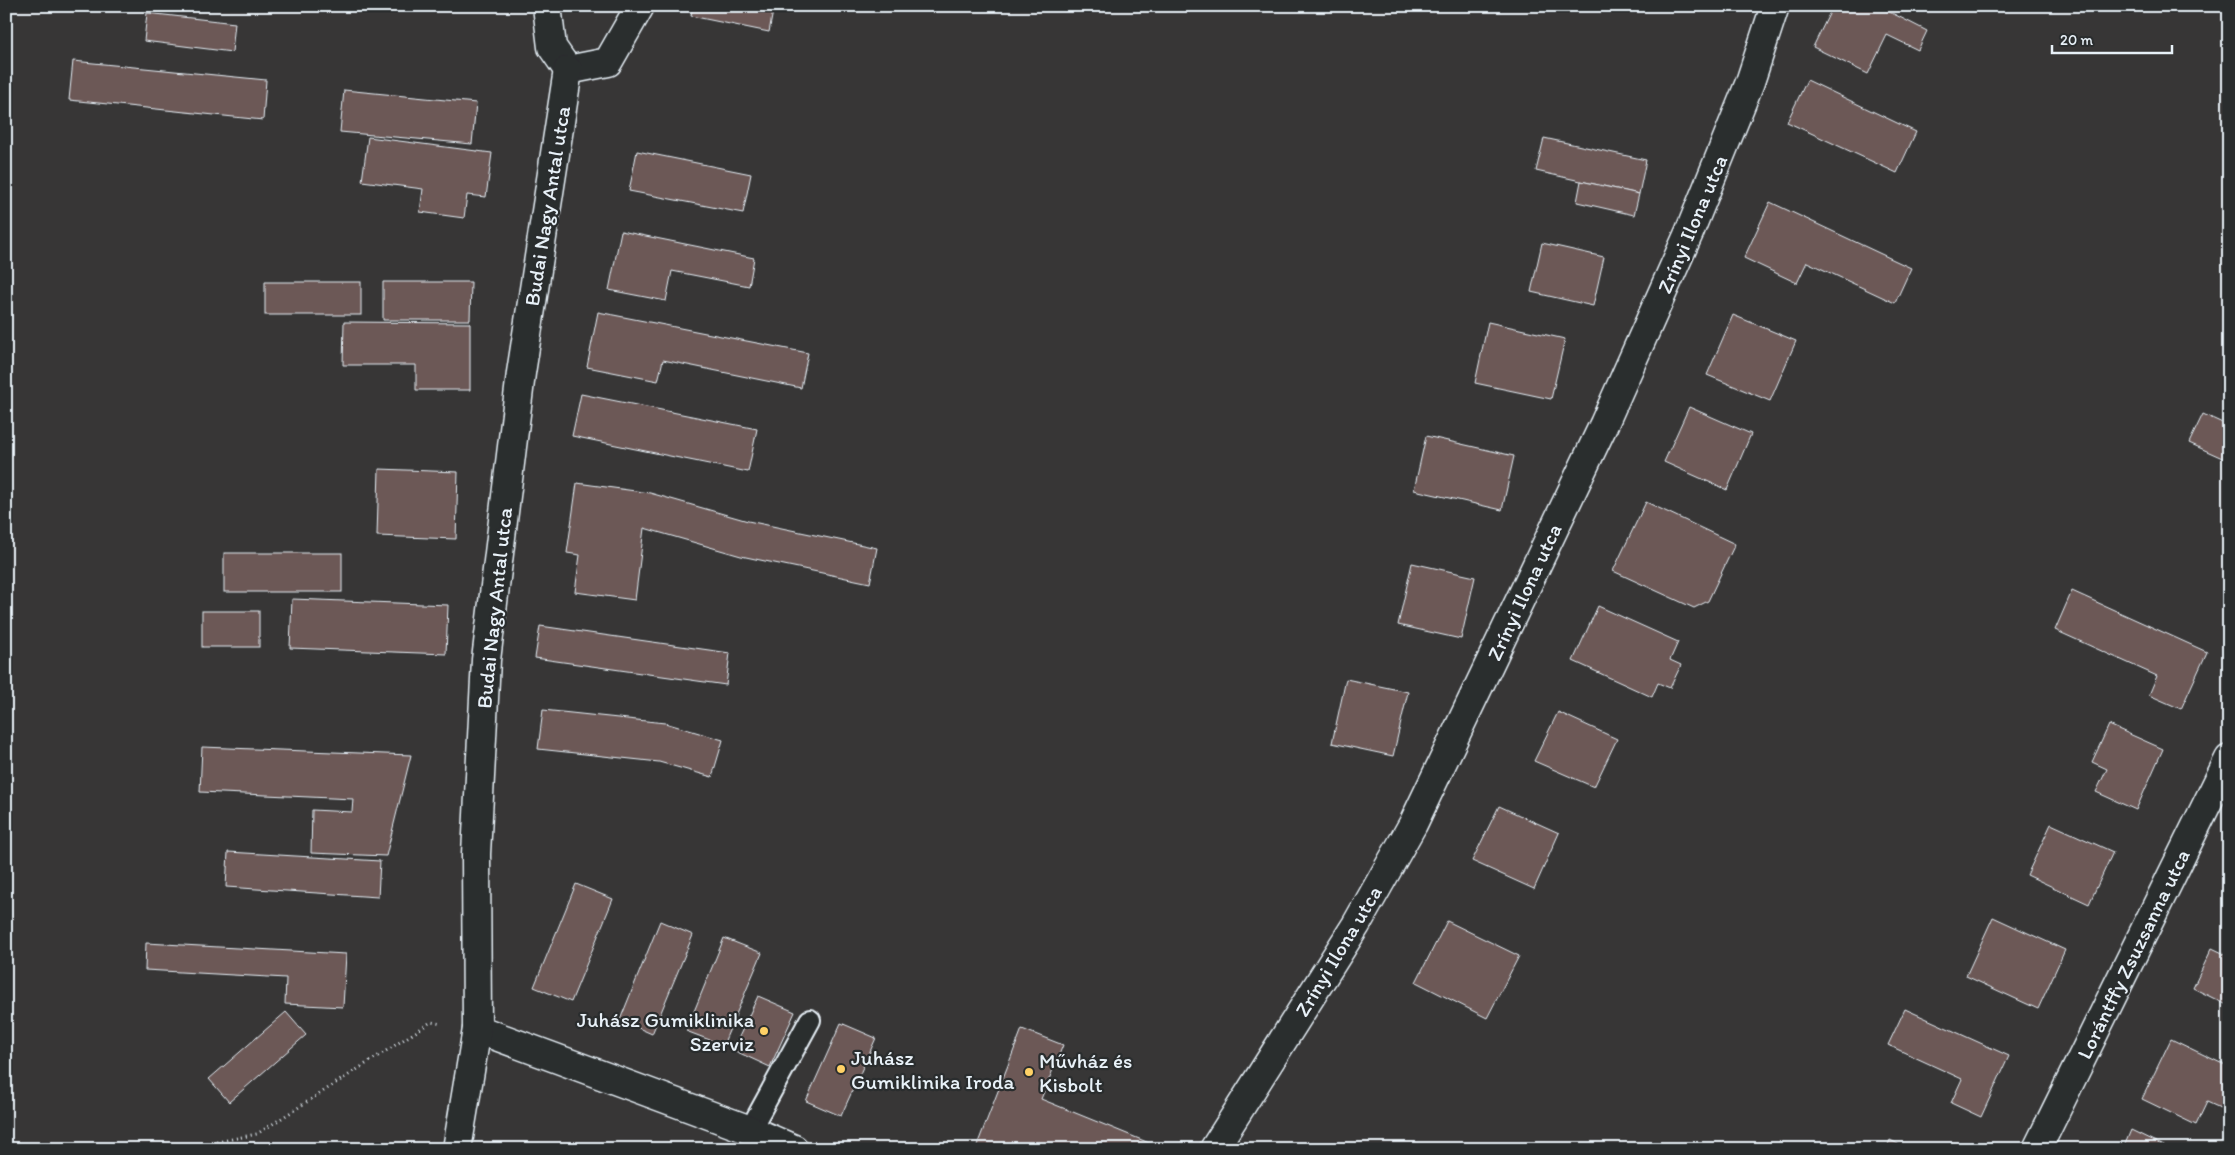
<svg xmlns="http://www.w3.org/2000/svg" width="2235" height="1155" font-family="Itim,sans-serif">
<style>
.building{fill:#6c5957;stroke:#e8f1f8}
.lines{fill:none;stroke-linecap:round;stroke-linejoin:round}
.service-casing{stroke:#e8f1f8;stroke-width:24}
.minor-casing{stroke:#e8f1f8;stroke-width:31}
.path{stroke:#e8f1f8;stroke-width:3;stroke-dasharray:1 4;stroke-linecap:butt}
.service{stroke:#2a2d2e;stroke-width:20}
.minor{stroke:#2a2d2e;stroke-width:28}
.poi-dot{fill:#ffd166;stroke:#2a2d2e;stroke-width:2}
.labels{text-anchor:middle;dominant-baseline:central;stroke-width:4.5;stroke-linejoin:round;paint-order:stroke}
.street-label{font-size:21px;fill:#e8f1f8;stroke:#2a2d2e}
.poi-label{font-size:21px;fill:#e8f1f8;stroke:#2a2d2e;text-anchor:start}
</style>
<rect width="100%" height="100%" fill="#373636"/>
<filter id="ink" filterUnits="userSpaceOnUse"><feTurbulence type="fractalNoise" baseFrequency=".02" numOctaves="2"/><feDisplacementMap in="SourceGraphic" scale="10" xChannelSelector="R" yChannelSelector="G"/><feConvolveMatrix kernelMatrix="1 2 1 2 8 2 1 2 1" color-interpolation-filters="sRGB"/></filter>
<g filter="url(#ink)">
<!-- building -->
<g class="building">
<polygon points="693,6 774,6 769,32 691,16"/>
<polygon points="1833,6 1878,6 1927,31 1918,50 1887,35 1868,74 1813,47"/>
<polygon points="147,13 235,23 232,52 144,41"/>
<polygon points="73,61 266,80 263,120 69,100"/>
<polygon points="1807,80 1916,132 1897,173 1787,122"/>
<polygon points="344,90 476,103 472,144 340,132"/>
<polygon points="368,137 492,153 486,197 467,195 464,218 420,212 423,189 362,181"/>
<polygon points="1544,138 1646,160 1639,194 1536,171"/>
<polygon points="637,151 751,174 743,213 629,191"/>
<polygon points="1581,181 1639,194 1634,215 1577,202"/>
<polygon points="1770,202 1911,268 1895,303 1807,262 1797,283 1744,258"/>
<polygon points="621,231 754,258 749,286 672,271 666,301 609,290"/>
<polygon points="1542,243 1604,257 1593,306 1531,292"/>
<rect x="265" y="282" width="96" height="33"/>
<polygon points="383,282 471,282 470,320 383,320"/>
<polygon points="598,312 808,353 801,388 663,360 658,381 587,367"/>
<polygon points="1733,315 1796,341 1770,401 1707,375"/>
<polygon points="344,322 470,323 470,390 416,390 416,365 343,365"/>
<polygon points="1488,322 1565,339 1551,399 1475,383"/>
<polygon points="581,394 757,429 748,472 572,436"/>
<polygon points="1689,407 1751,434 1727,490 1664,462"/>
<polygon points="2203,414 2229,426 2229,461 2189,443"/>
<polygon points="1426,436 1514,456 1502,510 1414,490"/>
<polygon points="379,469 458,472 456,539 377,536"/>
<polygon points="577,483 650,493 748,521 877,548 870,583 741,556 644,528 635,600 575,592 580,555 567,553"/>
<polygon points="1646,502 1735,544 1708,601 1694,608 1613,571"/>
<rect x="224" y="553" width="118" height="39"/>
<polygon points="1412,563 1475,577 1461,639 1398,625"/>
<polygon points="2072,591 2207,652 2181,709 2149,695 2157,676 2055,630"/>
<polygon points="292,599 448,605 446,654 290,648"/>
<polygon points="1598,606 1678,642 1670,660 1681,665 1670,688 1658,683 1652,697 1573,661"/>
<rect x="202" y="611" width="57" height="36"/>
<polygon points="540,626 730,653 726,685 535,658"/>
<polygon points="1346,679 1408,692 1393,756 1332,743"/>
<polygon points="543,710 665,723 723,740 712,777 659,762 538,749"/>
<polygon points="1558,712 1617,739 1594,787 1534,761"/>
<polygon points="2109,725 2163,749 2136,810 2096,792 2107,769 2092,762"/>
<polygon points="202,747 411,755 386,856 311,853 312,810 352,812 353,799 200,792"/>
<polygon points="1499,806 1559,833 1534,889 1472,861"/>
<polygon points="2051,824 2113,852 2089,904 2027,875"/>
<polygon points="228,852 380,861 378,897 226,887"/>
<polygon points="576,884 613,899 571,1002 534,987"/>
<polygon points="1993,917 2065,950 2038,1009 1966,976"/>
<polygon points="660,921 693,935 652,1034 620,1020"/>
<polygon points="1447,921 1519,956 1487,1018 1416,982"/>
<polygon points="724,938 762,953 723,1045 686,1031"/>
<polygon points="146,943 346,954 343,1007 285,1004 286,978 145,970"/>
<polygon points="2212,948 2229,956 2229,1006 2193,988"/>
<polygon points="758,996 795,1012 770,1067 733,1050"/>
<polygon points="1905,1009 2009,1056 1981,1117 1951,1103 1962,1079 1888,1045"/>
<polygon points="286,1012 306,1035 229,1102 209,1079"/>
<polygon points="841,1023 876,1038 841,1116 806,1101"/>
<polygon points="1022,1029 1063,1045 1041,1099 1164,1149 976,1148"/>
<polygon points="2171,1039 2229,1067 2229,1112 2207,1102 2196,1125 2142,1099"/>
<polygon points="2131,1130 2164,1146 2169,1149 2123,1149"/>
<polygon points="1890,1140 1908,1149 1886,1149"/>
</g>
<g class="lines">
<defs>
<polyline id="service" points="750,1130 810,1020"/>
<g id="minor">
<polyline points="547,6 552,47 568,70 608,62 640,6"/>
<polyline points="477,1029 750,1130 794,1149"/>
<polyline points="457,1149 477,1029 476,854 486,660 521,373 568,70"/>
<polyline points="1214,1149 1356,925 1413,824 1604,424 1689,233 1750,82 1775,6"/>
<polyline points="2037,1149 2229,759"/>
</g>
</defs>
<!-- service casing -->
<use href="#service" class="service-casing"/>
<!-- minor casing -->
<use href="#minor" class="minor-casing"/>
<!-- path -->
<g class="path">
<polyline points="6,1143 75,1149"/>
<polyline points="172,1149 188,1148 257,1134 431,1022 442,1024"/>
</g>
<!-- service -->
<use href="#service" class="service"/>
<!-- minor -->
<use href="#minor" class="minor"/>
</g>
</g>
<!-- markers -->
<g class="poi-dot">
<circle cx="764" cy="1031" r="5"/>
<circle cx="841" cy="1069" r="5"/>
<circle cx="1029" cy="1072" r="5"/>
</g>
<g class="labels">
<!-- street labels -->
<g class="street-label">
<text transform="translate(547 206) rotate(-81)">Budai Nagy Antal utca</text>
<text transform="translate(1692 224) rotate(-67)">Zrínyi Ilona utca</text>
<text transform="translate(1524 592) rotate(-65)">Zrínyi Ilona utca</text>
<text transform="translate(494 608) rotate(-84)">Budai Nagy Antal utca</text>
<text transform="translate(1338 951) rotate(-59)">Zrínyi Ilona utca</text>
<text transform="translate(2133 954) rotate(-64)">Lorántffy Zsuzsanna utca</text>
</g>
<!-- poi labels -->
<g class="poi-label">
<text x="754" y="1019" text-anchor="end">Juhász Gumiklinika<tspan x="754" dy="24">Szerviz</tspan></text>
<text x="851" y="1057">Juhász<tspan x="851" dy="24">Gumiklinika Iroda</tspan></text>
<text x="1039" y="1060">Művház és<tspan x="1039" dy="24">Kisbolt</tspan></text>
</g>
</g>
<!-- margin -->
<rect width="2235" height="1155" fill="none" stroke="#2a2d2e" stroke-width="25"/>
<rect x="12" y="12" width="2210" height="1130" fill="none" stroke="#e8f1f8" stroke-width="2" filter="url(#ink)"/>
<!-- scale -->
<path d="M2052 45v8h120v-8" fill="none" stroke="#e8f1f8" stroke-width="2.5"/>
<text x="2060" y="45" font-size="15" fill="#e8f1f8" stroke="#2a2d2e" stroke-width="4" paint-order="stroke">20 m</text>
</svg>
